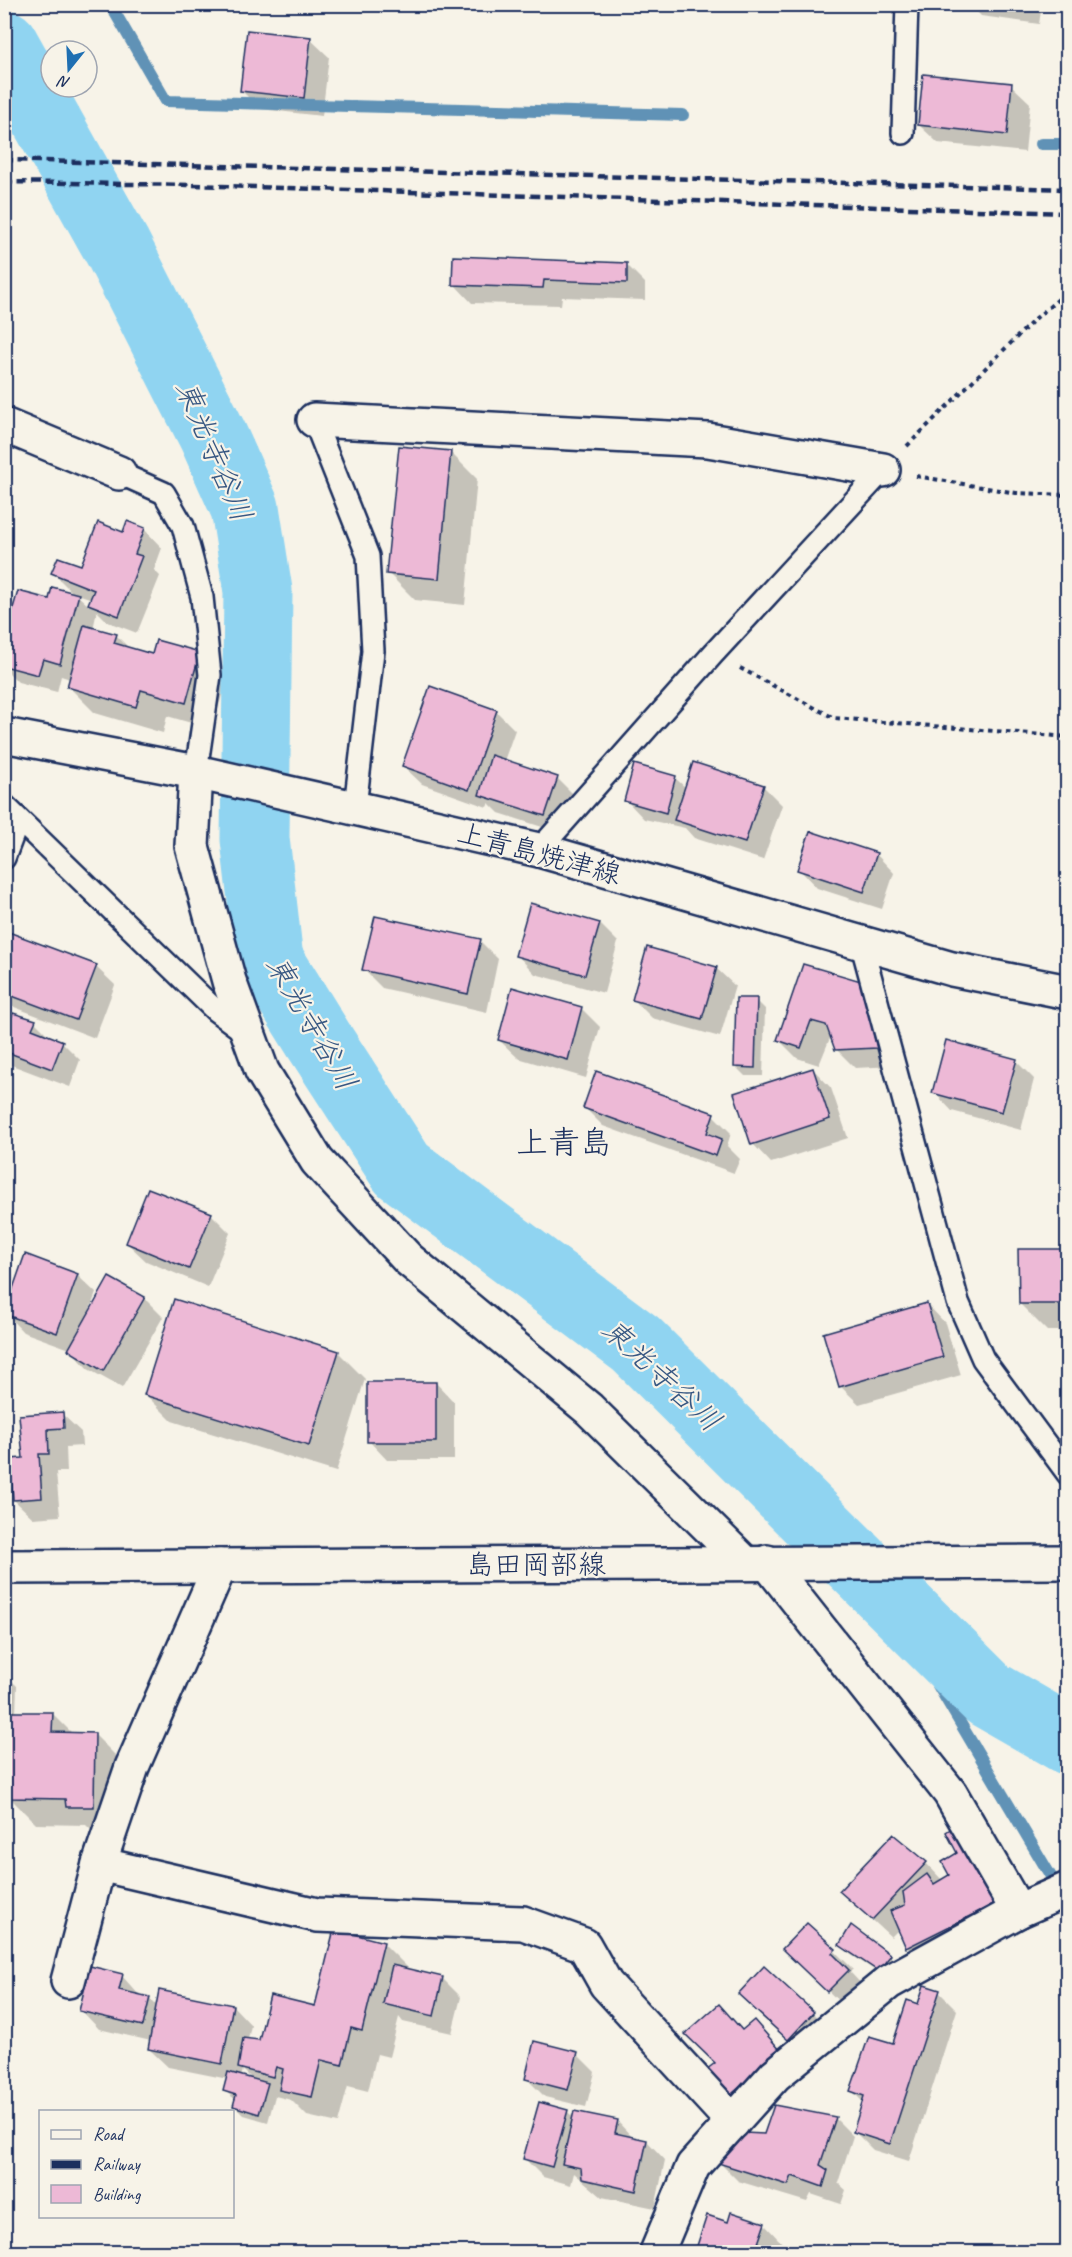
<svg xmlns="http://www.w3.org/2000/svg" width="1072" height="2257" font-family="Caveat,'Klee One',sans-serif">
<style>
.shadow{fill:#0003;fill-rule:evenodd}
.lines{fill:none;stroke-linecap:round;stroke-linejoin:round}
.stream{stroke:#6192b6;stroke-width:12}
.river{stroke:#90d4f1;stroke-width:69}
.building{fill:#edb9d6;stroke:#1b2f5e;stroke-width:1.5}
.lane-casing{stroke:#1b2f5e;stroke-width:26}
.street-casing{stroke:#1b2f5e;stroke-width:38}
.secondary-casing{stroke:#1b2f5e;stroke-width:38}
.path{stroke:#1b2f5e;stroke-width:4;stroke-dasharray:4.5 4.5;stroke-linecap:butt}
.lane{stroke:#f7f3e8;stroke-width:21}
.street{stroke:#f7f3e8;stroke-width:33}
.secondary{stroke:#f7f3e8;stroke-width:33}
.rail{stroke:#1b2f5e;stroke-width:4.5;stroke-dasharray:9 4.5;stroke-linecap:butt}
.labels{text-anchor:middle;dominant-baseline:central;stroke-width:4.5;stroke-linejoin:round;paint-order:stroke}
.street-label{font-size:28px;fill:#1b2f5e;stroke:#f7f3e8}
.water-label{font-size:30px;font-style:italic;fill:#385883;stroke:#f7f3e8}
.quarter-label{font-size:32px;fill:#1b2f5e;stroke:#f7f3e8}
</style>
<rect width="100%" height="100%" fill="#f7f3e8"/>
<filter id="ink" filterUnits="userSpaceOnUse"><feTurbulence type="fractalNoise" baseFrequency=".0167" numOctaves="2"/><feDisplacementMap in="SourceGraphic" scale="12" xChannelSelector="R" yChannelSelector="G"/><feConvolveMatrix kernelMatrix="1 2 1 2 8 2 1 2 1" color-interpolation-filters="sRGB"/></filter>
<g filter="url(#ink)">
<!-- shadow -->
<g class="shadow">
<polygon points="969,4 1042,4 1039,24 981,16"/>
<polygon points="310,39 329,57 322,116 260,109 242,91"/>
<polygon points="1011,85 1030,103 1025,152 938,143 919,125"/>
<polygon points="626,264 645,283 645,300 562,297 561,305 472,303 454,284"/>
<polygon points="450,452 477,479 465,605 415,600 388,573"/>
<path d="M144 529 162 548 154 570 160 576 137 633 108 622 97 611 93 629 116 635 130 649 154 656 199 654 226 681 212 729 167 716 163 733 95 713 68 686 70 679 61 676 57 692 18 682 8 672 4 685V596L15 605 75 595 53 573 81 567 124 534ZM75 593 92 599 89 606Z"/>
<polygon points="496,711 515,730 504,761 557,778 576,797 564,834 499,813 489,803 487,807 422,784 403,766"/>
<polygon points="675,778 686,788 763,786 782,805 763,860 694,838 685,828 644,819 626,800"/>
<polygon points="876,854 894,873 882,909 817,888 799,869"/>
<polygon points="600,924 618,942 604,993 535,974 517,955"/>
<polygon points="7,933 96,967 115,985 95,1038 4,1003 4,939"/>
<polygon points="480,941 498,959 487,1012 382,988 364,970"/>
<polygon points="716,968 735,986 720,1037 652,1018 633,999"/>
<polygon points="860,982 894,1066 855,1068 836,1049 830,1038 819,1065 797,1058 778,1039"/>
<polygon points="756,1000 765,1009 763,1076 745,1076 736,1067"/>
<polygon points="582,1009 600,1027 586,1078 518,1058 499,1040"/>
<polygon points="4,1020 11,1023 35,1022 51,1038 62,1042 80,1060 70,1087 9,1064 4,1059"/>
<polygon points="1016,1061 1034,1079 1021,1130 952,1111 934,1092"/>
<polygon points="813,1069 831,1088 848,1138 771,1163 753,1144"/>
<polygon points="584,1107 713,1115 731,1133 727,1146 740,1159 734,1173 603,1126"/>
<polygon points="211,1214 230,1233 208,1287 146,1261 127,1243"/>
<polygon points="1068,1251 1068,1331 1047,1331 1020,1304"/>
<polygon points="77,1275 96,1293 89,1312 144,1298 163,1317 122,1388 88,1369 70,1349 23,1332 5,1313"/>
<polygon points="927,1304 945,1323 961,1375 859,1404 840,1386"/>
<polygon points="338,1352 365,1379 336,1472 172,1421 145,1394"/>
<polygon points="436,1383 454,1402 454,1460 387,1460 369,1441"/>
<polygon points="62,1414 81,1432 82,1446 66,1447 67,1472 56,1472 60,1516 33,1518 14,1500 24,1459 21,1417"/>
<polygon points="4,1673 17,1686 16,1713 52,1713 73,1734 94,1734 121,1761 94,1833 86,1825 36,1824 9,1797 9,1783 4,1783 4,1731 9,1736 9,1712 4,1712"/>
<polygon points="958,1854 1015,1921 926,1965 907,1947 899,1929 891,1937 841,1891 926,1863 943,1881 951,1876"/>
<polygon points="808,1925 853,1969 850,1972 866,1989 847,2009 803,1967"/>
<path d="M383 1943 410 1970 442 1978 461 1997 452 2033 403 2022 399 2017 389 2057 377 2054 368 2091 348 2086 338 2123 307 2116 291 2100 275 2096 268 2122 244 2115 235 2106 236 2100 225 2091 228 2079 168 2067 149 2049 151 2041 99 2029 81 2010 122 1976 140 1996 149 1998 157 2006H233L251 2025 248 2040 260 2042 316 2008ZM243 2070 253 2080 241 2077Z"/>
<polygon points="841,1945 890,1956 899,1965 888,1979 850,1954"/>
<polygon points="764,1968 832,2031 807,2057 740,1994"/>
<polygon points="939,1992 957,2010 909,2161 873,2150 855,2132 864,2103 852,2091 894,2045 919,2006"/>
<polygon points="719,2006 743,2031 772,2041 746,2116 727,2098 717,2064"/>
<polygon points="577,2054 595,2072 586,2107 545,2097 526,2078"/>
<polygon points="567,2111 574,2118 575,2112 618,2122 634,2139 647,2141 665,2160 655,2208 602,2197 574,2173 571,2185 543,2177 525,2159"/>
<polygon points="835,2118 853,2136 838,2183 846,2190 841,2204 811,2194 807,2202 738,2181 720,2163 765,2136"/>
<polygon points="708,2217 729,2224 764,2224 782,2243 779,2252 697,2252"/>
</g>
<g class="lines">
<!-- stream -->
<g class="stream">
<polyline points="110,4 166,101 683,115"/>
<polyline points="1041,144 1068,144"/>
<polyline points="820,1526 818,1553 936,1682 1059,1890"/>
</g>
<!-- river -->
<polyline class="river" points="4,44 117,247 213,436 245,508 258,591 255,839 269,960 318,1039 402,1169 636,1344 988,1694 1068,1740"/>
</g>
<!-- building -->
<g class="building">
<polygon points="247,30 311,37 304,98 240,91"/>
<polygon points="923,74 1012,83 1007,135 918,125"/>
<polygon points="453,256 627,263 627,283 544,280 543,288 452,285"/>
<polygon points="399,446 451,451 439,579 386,574"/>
<polygon points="127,521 145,528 135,554 142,556 119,616 88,604 94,590 51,573 58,557 81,565 98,522 123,532"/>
<polygon points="52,587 79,594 60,664 43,659 38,675 4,666 4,639 18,591 49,599"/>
<polygon points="84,625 117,634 114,643 152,654 156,640 200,652 186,703 141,690 136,707 67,687"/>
<polygon points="430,686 497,710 469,790 402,766"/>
<polygon points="491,755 558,777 545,816 479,795"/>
<polygon points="693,762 764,785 745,843 674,820"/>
<polygon points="634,764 676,776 666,813 624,801"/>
<polygon points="810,831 877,853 864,892 797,870"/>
<polygon points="530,903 600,923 585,975 515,956"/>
<polygon points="375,916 481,939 468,994 362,970"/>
<polygon points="6,931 97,965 76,1020 4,993"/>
<polygon points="647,947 717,967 702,1019 632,1000"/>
<polygon points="803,964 861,981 877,1048 835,1050 826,1025 811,1021 801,1048 777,1040"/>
<polygon points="512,987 582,1007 568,1060 498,1040"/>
<polygon points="736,998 757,998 755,1068 734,1067"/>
<polygon points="13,1013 36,1020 32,1029 63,1041 52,1069 4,1051 4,1019 10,1021"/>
<polygon points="946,1040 1017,1059 1002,1112 932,1093"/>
<polygon points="813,1068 830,1119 751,1145 734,1093"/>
<polygon points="596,1071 714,1113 707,1133 722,1139 716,1156 583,1108"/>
<polygon points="148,1188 212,1213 189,1269 126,1243"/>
<polygon points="1018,1249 1068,1249 1068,1304 1019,1304"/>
<polygon points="25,1254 78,1274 57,1333 4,1314"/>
<polygon points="109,1277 145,1297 103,1371 68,1350"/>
<polygon points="174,1299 339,1351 309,1446 144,1395"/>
<polygon points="927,1303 943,1357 839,1387 823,1333"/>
<rect x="367" y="1382" width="69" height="60"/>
<polygon points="63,1412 64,1428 48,1429 49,1454 39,1454 42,1498 13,1500 10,1459 23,1458 19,1415"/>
<polygon points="8,1712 53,1712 52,1732 95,1733 94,1807 66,1807 65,1799 7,1798"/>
<polygon points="961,1822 998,1902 906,1948 890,1911 905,1905 903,1892 927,1874 934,1884 949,1875 942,1862 957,1853 946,1832"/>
<polygon points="893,1834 927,1862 872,1920 839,1891"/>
<polygon points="807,1923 836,1949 832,1953 849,1970 827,1992 782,1949"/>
<polygon points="851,1925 891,1955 878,1971 839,1945"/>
<polygon points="334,1929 384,1942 362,2031 351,2028 342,2065 321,2060 312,2097 279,2090 283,2069 276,2067 273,2077 238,2068 243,2038 259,2040 270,1995 315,2006"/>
<polygon points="392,1965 443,1977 434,2016 383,2004"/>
<polygon points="90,1966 123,1974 119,1990 150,1997 143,2026 79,2011"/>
<polygon points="764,1966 814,2012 788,2040 738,1994"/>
<polygon points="924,1985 940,1990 890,2144 853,2132 864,2096 850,2091 869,2036 893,2043 907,2000 918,2004"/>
<polygon points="159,1990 233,2005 222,2064 148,2049"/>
<polygon points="719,2004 742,2030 754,2020 781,2051 726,2099 702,2073 715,2063 685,2034"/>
<polygon points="534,2041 578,2052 568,2090 525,2079"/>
<polygon points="228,2072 268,2083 259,2114 233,2106 236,2095 223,2091"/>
<polygon points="539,2102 568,2110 552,2167 523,2159"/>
<polygon points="774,2105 836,2117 820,2165 828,2170 823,2187 792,2176 788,2185 718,2163 744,2133 764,2134"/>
<polygon points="574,2111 618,2120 615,2133 647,2140 636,2191 582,2179 581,2168 562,2164"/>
<polygon points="731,2212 765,2223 755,2252 695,2252 707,2215 728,2222"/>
</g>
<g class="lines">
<defs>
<g id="lane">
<polyline points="903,133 907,4"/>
<polyline points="314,420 368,556 373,651 355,807"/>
<polyline points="119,473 164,493 183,526 202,597 210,675 196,772"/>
<polyline points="4,805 215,1010 246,1033"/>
<polyline points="539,850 713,654 883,470"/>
<polyline points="4,858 18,821"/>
<polyline points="861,942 958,1302 983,1359 1068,1474"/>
</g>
<g id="street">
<polyline points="314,420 708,440 883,470"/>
<polyline points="4,425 119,473"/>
<polyline points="196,772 192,846 229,981 262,1071 317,1161 408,1259 589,1409 744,1562"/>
<polyline points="767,1562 950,1793 1018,1911"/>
<polyline points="99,1864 317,1915 523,1923 584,1945 606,1984 733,2122"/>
<polyline points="68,1981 99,1864 132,1767 220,1566"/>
<polyline points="657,2252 693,2166 775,2075 889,1982 1018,1911 1068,1889"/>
</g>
<g id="secondary">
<polyline points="4,735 196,772 539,850 952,969 1068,992"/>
<polyline points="4,1567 1068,1562"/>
</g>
</defs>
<!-- lane casing -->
<use href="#lane" class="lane-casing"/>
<!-- street casing -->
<use href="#street" class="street-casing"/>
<!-- secondary casing -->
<use href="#secondary" class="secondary-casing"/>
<!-- path -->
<g class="path">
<polyline points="907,446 1036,318 1068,291"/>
<polyline points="916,476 1016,493 1068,495"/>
<polyline points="740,668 834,718 1068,737"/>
</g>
<!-- lane -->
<use href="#lane" class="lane"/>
<!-- street -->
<use href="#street" class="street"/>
<!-- secondary -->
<use href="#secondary" class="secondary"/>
<!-- rail -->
<g class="rail">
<polyline points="4,160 1068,189"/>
<polyline points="4,182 191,185 1068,213"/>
</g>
</g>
</g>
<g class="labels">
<!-- street labels -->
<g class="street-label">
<text transform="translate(539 853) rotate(15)">上青島焼津線</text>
<text x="536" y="1564">島田岡部線</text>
</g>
<!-- water labels -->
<g class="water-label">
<text transform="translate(214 451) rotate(67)">東光寺谷川</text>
<text transform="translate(312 1023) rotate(60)">東光寺谷川</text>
<text transform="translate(662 1375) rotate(43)">東光寺谷川</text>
</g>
<!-- quarter labels -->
<g class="quarter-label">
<text x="564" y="1142">上青島</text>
</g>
</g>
<!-- margin -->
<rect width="1072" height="2257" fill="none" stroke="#f7f3e8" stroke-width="24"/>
<rect x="12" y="12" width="1048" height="2233" fill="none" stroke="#1b2f5e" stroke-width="2" filter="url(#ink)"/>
<!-- legend -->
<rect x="39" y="2110" width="195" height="108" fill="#f7f3e8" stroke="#9fa5b1" stroke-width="1.5"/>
<rect x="51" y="2130" width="30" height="9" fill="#f7f3e8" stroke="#9fa5b1" stroke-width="1.5"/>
<text x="93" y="2140" font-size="18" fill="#1b2f5e">Road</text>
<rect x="51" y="2160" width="30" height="9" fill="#1b2f5e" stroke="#9fa5b1" stroke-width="1.5"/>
<text x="93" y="2170" font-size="18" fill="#1b2f5e">Railway</text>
<rect x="51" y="2185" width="30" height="18" fill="#edb9d6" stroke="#9fa5b1" stroke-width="1.5"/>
<text x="93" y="2200" font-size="18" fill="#1b2f5e">Building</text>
<!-- north arrow -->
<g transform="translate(69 69) rotate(198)"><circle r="28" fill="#f7f3e8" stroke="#9fa5b1" stroke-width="1.5"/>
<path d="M0-4.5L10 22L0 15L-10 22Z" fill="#1f6fb2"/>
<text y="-9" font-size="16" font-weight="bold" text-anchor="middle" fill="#1b2f5e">N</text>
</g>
</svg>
